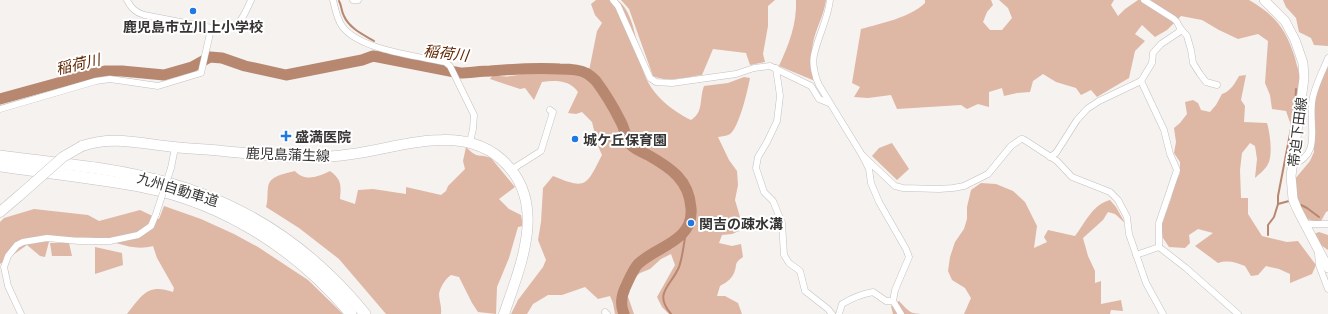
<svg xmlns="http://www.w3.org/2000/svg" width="1328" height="314" font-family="'Titillium Web','Noto Sans JP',sans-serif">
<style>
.green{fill:#dfb7a5}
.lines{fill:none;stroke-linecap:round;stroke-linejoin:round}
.stream{stroke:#b78770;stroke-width:2}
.river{stroke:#b78770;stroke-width:11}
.street-casing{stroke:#c3c0bf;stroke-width:7}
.secondary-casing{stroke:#c3c0bf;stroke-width:10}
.primary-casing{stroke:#c3c0bf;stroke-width:11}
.highway-casing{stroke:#c3c0bf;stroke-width:12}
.street{stroke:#fff;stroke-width:6}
.secondary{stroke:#fff;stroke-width:9}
.primary{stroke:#fff;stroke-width:10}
.highway{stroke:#fff;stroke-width:11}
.street-bridge-casing{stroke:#c3c0bf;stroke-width:7;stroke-linecap:butt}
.primary-bridge-casing{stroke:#c3c0bf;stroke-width:11;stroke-linecap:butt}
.street-bridge{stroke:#fff;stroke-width:6}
.primary-bridge{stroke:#fff;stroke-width:10}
.poi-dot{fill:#2078e1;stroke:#fff;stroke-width:1.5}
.labels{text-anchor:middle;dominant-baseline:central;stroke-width:4;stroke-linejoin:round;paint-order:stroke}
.poi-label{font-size:14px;font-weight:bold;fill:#363534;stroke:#fff;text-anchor:start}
.street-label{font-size:14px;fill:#363534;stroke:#fff}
.water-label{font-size:15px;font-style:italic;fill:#632802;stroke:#fff}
</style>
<rect width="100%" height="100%" fill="#f5f2f0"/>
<!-- green -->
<g class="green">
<path d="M596 0H617C636 12 637 54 644 73 651 94 672 111 691 120 704 112 699 99 704 86L728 83 744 77 750 78C748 89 739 128 730 134 727 136 722 136 718 137L729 160 737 171 738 185 735 200 740 217 739 231 732 234 722 235 719 243 732 246 741 244 743 257C733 264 738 264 734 273 731 280 725 283 720 286L717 296H725L738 303 742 314H669L662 307 657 297 675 265 671 254 661 259 650 269 640 273 632 280 627 294 634 314H615L613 303 610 296 598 299 585 287 562 295H548L533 304 527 314H511L518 300 543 267 546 260 538 240 541 222 543 188 553 176C587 190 586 186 602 155L598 146 592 122 582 112 576 114 568 113 578 92C570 80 555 80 542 82L534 100 525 88 520 89 490 79 493 75C502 77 512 77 521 74 526 71 531 66 537 64 547 61 580 66 589 71L597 31 602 23 595 15 591 4Z"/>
<path d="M621 0H775L768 6V26L763 54 765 62 750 65 746 53 713 49 702 75C686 77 668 83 653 76L629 9Z"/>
<path d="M796 0H826C824 15 816 28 813 43 810 56 813 68 815 81L779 66C789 44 797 24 796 0Z"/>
<path d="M925 0H991L993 5 987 12 983 22 990 30H1002L1012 18 1008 8 999 0H1114L1111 5 1118 16 1125 9 1138 0H1249C1275 15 1286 29 1295 58 1296 63 1298 68 1299 73 1301 88 1295 115 1293 131L1286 111 1272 109 1270 95 1265 83 1268 41 1258 34 1238 39 1219 30 1202 20 1181 16 1167 30 1155 37 1142 25 1135 34 1145 41 1135 51 1129 78 1097 97 1091 90 1081 95 1076 88 1056 82 1043 74 1033 81 1030 92 1017 93 1004 96 1002 88 989 92V107L978 104 967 109 961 105 897 109 891 95 868 98 854 97 860 87 852 83 861 29C882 23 909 18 925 3Z"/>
<polygon points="1283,0 1328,0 1328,46 1314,45 1311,38 1299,32 1296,18 1286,7"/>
<polygon points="1328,61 1328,211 1326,212 1320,223 1304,218 1296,200 1295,179 1310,161 1314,152 1314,97"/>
<path d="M1246 75 1241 100 1245 106 1244 122 1267 123C1270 133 1273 155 1268 164 1266 169 1259 174 1255 178L1257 159 1255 146 1250 143 1242 153 1240 170 1241 198H1248V214L1262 236 1287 242 1298 241 1316 265 1312 274 1290 283V274L1279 269 1266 266 1258 275 1251 276 1245 266C1235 262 1228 260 1218 263L1195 246 1213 233 1198 229 1189 235 1190 243 1185 248 1169 247 1163 238 1161 226 1171 199 1174 186 1180 173V162L1174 153 1176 142 1174 128 1180 123 1187 114 1185 102 1193 100 1198 103 1201 110 1210 112 1216 105 1222 94C1231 91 1235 83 1239 76Z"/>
<polygon points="892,143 909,169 897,180 872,156 879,148"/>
<path d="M466 147C479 160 478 153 491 158L515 187 499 199 509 209 521 215 523 226 518 227 509 258 497 287 496 314 478 312 472 303 459 277 451 275C446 278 440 287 439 294 439 300 442 307 441 314H386L339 259 299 228 266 207C268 201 267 195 268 188 269 175 285 174 295 171 305 182 318 177 330 171 342 180 341 185 340 199L355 204 358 190 373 189 406 194V187L441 195 446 191 448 186 465 169 463 161Z"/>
<path d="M981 183 996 184 1013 191 1025 202 1037 226 1034 248 1047 242 1044 237 1048 230 1075 236C1085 223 1093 204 1110 200L1116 207 1125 223 1115 214 1108 212 1103 220 1083 238 1088 256 1095 271V283L1101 281V304L1121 300 1123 311 1111 310 1110 314H964L971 298 965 288 952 280 948 271 950 257 955 242 964 229 967 219V207L971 190Z"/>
<path d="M164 206 201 219 234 234 258 247 308 280 343 314H127C142 295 148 283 173 292L174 288 157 258 153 246C131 252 115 240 95 238 80 236 65 238 50 238L45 257 40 256 27 245 0 264V222L4 218 34 209 88 215 99 221 140 210 159 219Z"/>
<polygon points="1319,232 1328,235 1328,250 1319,244 1314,234"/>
<polygon points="50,243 69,243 72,256 52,256"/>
<polygon points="95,247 122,253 123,265 95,274"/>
<path d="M899 301C911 314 911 314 929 314H893L891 306Z"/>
</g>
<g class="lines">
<!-- stream -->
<g class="stream">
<path d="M339 1C342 6 341 11 344 16 349 28 364 35 374 41"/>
<polyline points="379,52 381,58"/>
<polyline points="1278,204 1278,196 1295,108 1296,89"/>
<polyline points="1301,205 1307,208 1319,217"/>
<polyline points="1268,235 1268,225 1274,217 1278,204 1289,201"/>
<path d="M671 314C653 293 671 286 679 267 683 256 684 242 686 231"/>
</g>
<!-- river -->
<path class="river" d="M0 99 87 75 106 71H122L164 75 192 67 210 57 222 58 245 66 286 75 362 60 373 56 460 73C470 73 480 71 490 71 513 69 537 68 560 69 568 69 579 69 586 73 590 75 593 78 596 81 605 93 614 108 621 122 625 129 625 137 630 144 634 149 642 152 648 155 671 168 689 180 691 208 694 241 657 246 638 264 632 271 629 280 625 288 621 297 620 305 624 314"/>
<defs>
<g id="street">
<path d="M127 0C131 8 135 12 144 15L222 30C240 28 245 14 251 0"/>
<path d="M333 0C335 8 337 19 342 26 359 50 417 56 445 62L450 66 474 115 473 129 470 142"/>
<polyline points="353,0 358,0"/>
<polyline points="613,0 618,6 650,78 656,82 672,83 736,74 754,68 770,66 811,86 819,99 829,103"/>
<path d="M830 0C828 19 818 36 814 55 812 64 815 77 819 85L862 155 869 169 871 183 879 202 906 249 909 257 895 290 893 301 901 314"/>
<polyline points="1180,28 1187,36 1191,50 1193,63 1200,74 1206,82 1217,85"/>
<polyline points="776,68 780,96 777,121 767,142 758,157 756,168 764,192 773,201 782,223 784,255 789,263 800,271 805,291 828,309 832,314"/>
<polyline points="1141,81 1164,130 1170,154 1177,170 1159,223 1159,247"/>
<polyline points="0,109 96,81 110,79 158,86 201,73 211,29"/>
<polyline points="862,155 895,186 903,188 939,189 953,188 964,186 988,174 1011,146 1021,139 1023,139 1057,161 1072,177 1110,192 1118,200 1127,217 1129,234 1146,283 1163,314"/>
<polyline points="1050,157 1056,153 1077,120 1087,109 1099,101 1141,81 1152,63 1153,53 1161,44 1179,32 1180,28 1177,22 1174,19 1144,0"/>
<path d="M1292 165C1322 154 1309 128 1312 103 1313 89 1323 71 1328 58"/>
<polyline points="171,168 175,148"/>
<polyline points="511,170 541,151 553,112 550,110"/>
<polyline points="1305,227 1309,224 1328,224"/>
<polyline points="1318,253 1319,265 1328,289"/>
<polyline points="1136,255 1159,247 1186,268 1238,314"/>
<polyline points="605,312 607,314"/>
<polyline points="21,314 8,286 4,267 8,256 17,245 23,242 47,238 79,241 110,241 138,235 151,226 156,214"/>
<path d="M839 314 842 304C852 298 861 294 873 292L886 301H893"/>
</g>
<polyline id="secondary" points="1264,0 1285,21 1295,40 1303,63 1304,78 1291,176 1293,199 1297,209 1328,268"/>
<g id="primary">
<path d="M82 146C113 135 142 144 174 147 190 149 207 149 223 151 246 153 269 156 292 157 312 158 333 157 352 154 382 150 412 140 442 140 463 139 485 145 501 159 549 201 521 264 504 314"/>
<polyline points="0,212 20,195"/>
</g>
<g id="highway">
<path d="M0 156C49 163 99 166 148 178 236 198 308 244 365 314"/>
<path d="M0 166C48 173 96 178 144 187 225 203 299 251 351 314"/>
</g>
</defs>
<!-- street casing -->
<use href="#street" class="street-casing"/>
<!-- secondary casing -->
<use href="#secondary" class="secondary-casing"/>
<!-- primary casing -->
<use href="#primary" class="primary-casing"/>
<!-- highway casing -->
<use href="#highway" class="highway-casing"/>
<!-- street -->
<use href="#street" class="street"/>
<!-- secondary -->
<use href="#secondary" class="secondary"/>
<!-- primary -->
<use href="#primary" class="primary"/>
<!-- highway -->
<use href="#highway" class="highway"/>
<defs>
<polyline id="street-bridge" points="156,214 171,168"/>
<polyline id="primary-bridge" points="20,195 63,157 82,146"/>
</defs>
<!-- street-bridge casing -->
<use href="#street-bridge" class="street-bridge-casing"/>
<!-- primary-bridge casing -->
<use href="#primary-bridge" class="primary-bridge-casing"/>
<!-- street-bridge -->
<use href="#street-bridge" class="street-bridge"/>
<!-- primary-bridge -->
<use href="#primary-bridge" class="primary-bridge"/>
</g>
<!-- markers -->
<g class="poi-dot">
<circle cx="193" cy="11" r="4"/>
<path d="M284 130h4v4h4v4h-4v4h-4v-4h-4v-4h4z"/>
<circle cx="575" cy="139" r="4"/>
<circle cx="691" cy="223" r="4"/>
</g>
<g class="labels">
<!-- poi labels -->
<g class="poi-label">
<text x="193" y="26" text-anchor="middle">鹿児島市立川上小学校</text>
<text x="295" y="136">盛満医院</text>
<text x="583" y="139">城ケ丘保育園</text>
<text x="699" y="223">関吉の疎水溝</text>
</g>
<!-- street labels -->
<g class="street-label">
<text transform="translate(1297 132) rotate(-83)">帯迫下田線</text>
<text transform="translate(288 154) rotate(2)">鹿児島蒲生線</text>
<text transform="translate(178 189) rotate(17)">九州自動車道</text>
</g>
<!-- water labels -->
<g class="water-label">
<text transform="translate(446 53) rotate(7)">稲荷川</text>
<text transform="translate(78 64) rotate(-13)">稲荷川</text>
</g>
</g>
</svg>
